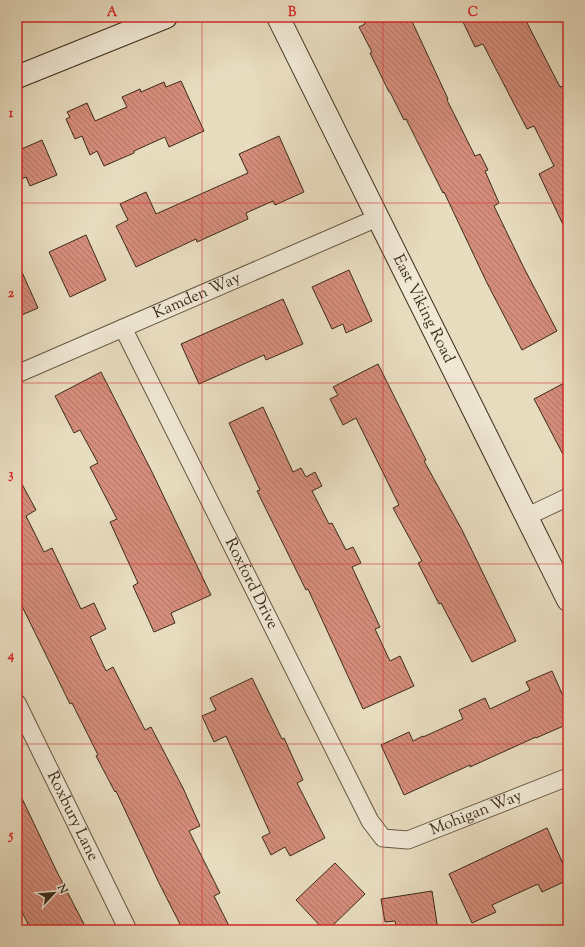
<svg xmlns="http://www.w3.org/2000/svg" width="585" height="947" font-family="'Sorts Mill Goudy',serif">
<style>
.building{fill:url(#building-back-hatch);stroke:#3b2c19}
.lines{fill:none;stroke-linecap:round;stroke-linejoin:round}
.street-casing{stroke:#665842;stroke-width:19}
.secondary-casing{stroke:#3b2c19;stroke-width:24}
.street{stroke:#f0e8d5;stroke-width:17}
.secondary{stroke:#f0e8d5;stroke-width:22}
.grid{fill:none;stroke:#d62828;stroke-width:1;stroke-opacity:0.55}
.labels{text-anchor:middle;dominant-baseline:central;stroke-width:3;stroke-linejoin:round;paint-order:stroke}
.street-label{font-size:16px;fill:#3b2c19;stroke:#f0e8d5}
.neatline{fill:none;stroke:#d62828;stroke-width:1.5}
.grid-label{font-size:13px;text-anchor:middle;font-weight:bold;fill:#d62828}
</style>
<defs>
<pattern id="building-back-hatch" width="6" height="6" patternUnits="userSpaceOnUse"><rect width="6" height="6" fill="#d58d7b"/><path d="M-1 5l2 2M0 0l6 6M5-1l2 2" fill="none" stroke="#ae7364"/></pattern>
</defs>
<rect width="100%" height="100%" fill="#e8dcbf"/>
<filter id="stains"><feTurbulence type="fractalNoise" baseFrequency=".005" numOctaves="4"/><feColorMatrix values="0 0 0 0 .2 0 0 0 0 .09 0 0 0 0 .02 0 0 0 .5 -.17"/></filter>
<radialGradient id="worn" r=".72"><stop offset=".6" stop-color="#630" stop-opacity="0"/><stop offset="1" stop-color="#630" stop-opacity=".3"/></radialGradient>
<!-- building -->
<g class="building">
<polygon points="362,17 410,17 448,99 447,100 475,156 480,154 488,170 485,171 499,203 494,206 524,268 557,331 522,350 487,283 444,192 443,193 406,119 404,120 390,92 389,92 370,53 372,52 359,27 365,24"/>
<polygon points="473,17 524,17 560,87 563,86 568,95 568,235 539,174 554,166 534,126 527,129 483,44 475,47 463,22"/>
<polygon points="181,81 204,131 169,147 165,137 134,151 134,153 104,166 97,151 90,155 82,136 75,139 66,119 70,117 67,112 87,103 95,121 127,107 122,97 140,89 141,92 164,82 166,87"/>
<polygon points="279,136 304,192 275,205 273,201 246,213 248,219 197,242 196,239 136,267 116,226 128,220 120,204 146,192 156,214 248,173 239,154"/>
<polygon points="42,140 57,175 30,186 26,177 17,181 17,151"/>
<polygon points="86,235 106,280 70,297 49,252"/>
<polygon points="17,261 38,308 17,317"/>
<polygon points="349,270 372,321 346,333 343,324 332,329 312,287"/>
<polygon points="283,299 303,344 266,360 264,355 199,384 181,344"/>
<polygon points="378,364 426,460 424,461 462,530 516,641 472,662 441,603 439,604 418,563 422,561 393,508 399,505 356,418 343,425 330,399 338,395 333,387"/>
<polygon points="101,372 152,472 211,595 171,613 175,623 154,632 133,586 138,583 110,522 117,519 90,467 98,463 80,430 74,433 55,396"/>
<polygon points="568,381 568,464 534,399"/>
<polygon points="263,407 293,472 301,468 306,477 315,472 322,486 312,491 329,524 332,523 346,550 353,547 361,563 352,567 380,627 375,629 390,661 400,656 414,686 363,709 308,589 306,590 257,491 260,490 229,423"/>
<polygon points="17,475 36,510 26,516 44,552 52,548 81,609 94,603 106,629 90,637 106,671 113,667 145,730 151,727 183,788 200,826 189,831 220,893 214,896 231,930 183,930 159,883 116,791 115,792 96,756 98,755 72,703 70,704 17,596"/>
<polygon points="552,671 568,707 568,724 536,738 536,737 470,767 470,765 404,795 381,745 409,732 413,741 423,736 423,737 463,719 459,710 485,698 490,709 530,690 526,682"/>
<polygon points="252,678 282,739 284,738 303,780 297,783 325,838 290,856 285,847 271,855 262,837 270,833 226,736 214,742 202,716 216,710 210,698"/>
<polygon points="17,788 57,872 87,930 31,930 17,902"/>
<polygon points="547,828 568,875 568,880 542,892 538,884 492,905 496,912 472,923 449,874"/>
<polygon points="335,863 365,894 328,930 324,930 296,900"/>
<polygon points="432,891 438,930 397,930 395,921 385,922 381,899"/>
</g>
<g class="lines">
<defs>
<g id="street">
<path id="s1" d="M123 328 370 821 383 838 408 840 568 777"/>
<path id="s2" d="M17 374 377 218"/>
<polyline points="526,517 568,497"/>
<path id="s3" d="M17 703 128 930"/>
</g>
<g id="secondary">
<path id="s4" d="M278 17 568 600"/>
<polyline points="17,77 166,17"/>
</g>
</defs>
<!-- street casing -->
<use href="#street" class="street-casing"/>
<!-- secondary casing -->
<use href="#secondary" class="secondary-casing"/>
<!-- street -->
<use href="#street" class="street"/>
<!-- secondary -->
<use href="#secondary" class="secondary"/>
</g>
<!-- grid -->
<path class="grid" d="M202 17V930M383 17V930M17 203H568M17 383H568M17 564H568M17 744H568"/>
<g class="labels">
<!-- street labels -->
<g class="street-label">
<text stroke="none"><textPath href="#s2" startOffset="196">Kamden Way</textPath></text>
<text stroke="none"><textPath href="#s4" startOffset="326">East Viking Road</textPath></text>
<text stroke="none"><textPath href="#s1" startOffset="286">Roxford Drive</textPath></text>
<text stroke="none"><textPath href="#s1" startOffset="671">Mohigan Way</textPath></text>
<text stroke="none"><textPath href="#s3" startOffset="126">Roxbury Lane</textPath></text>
</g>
</g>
<!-- margin -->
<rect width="585" height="947" fill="none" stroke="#e8dcbf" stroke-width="44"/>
<!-- north arrow -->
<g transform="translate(54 893) rotate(64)" stroke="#f0e8d5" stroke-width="3" paint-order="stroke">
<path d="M0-3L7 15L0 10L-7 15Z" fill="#3b2c19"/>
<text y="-6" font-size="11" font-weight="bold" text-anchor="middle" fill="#3b2c19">N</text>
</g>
<rect x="22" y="22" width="541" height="903" class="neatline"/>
<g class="grid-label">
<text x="112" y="16">A</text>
<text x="292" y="16">B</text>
<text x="473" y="16">C</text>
<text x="11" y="117">1</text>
<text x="11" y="297">2</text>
<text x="11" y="478">3</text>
<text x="11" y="659">4</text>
<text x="11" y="839">5</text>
</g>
<rect width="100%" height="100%" filter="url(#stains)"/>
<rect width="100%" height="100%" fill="url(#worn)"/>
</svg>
